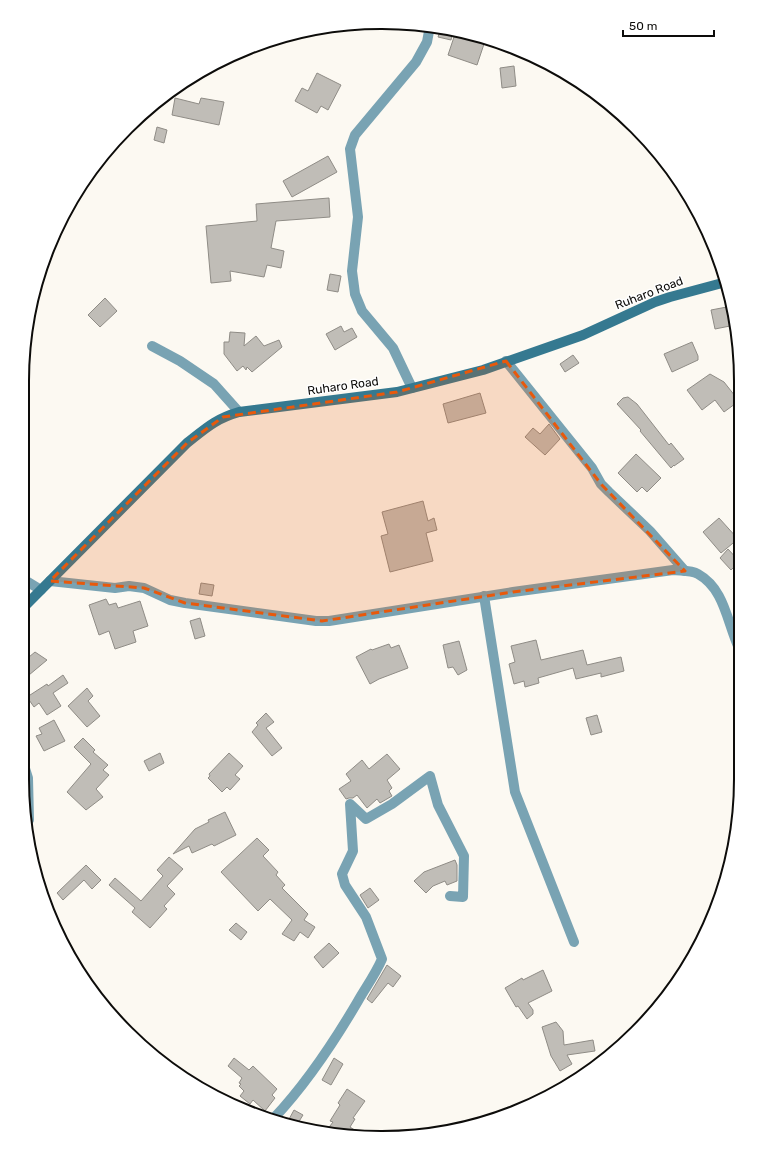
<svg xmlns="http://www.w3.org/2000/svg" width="763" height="1160" font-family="Rubik,sans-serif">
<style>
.building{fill:#c0bdb7;stroke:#8f8c86}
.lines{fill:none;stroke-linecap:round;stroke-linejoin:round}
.street{stroke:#79a3b3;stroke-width:10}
.secondary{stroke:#357990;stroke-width:10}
.marked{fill:#e8590c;fill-opacity:0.2;stroke:#e8590c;stroke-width:3;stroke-dasharray:8 5;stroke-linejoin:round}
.labels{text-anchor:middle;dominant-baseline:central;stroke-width:3;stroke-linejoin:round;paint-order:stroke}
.street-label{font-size:12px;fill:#0d0c0a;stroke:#fff}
.rim{fill:none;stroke:#0d0c0a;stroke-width:2}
</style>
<rect width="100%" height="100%" fill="#fcf9f2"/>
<!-- building -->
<g class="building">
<polygon points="441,28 453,31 451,40 438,37"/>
<polygon points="455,34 484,44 477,65 448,55"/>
<polygon points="514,66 516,86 502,88 500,68"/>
<polygon points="317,73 341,85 328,110 321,106 317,113 295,101 302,88 308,91"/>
<polygon points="175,98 199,104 201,98 224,102 219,125 172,115"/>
<polygon points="157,127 167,130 164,143 154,140"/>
<polygon points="328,156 337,172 292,197 283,181"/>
<polygon points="329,198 330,217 276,221 271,248 284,251 281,268 267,265 264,277 230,271 231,281 211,283 206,226 257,221 256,204"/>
<polygon points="330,274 341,276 338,292 327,290"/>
<polygon points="105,298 117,311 100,327 88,315"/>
<polygon points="732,306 735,325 715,329 711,310"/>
<polygon points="341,326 344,332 352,328 357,337 335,350 326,334"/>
<polygon points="230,332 245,333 244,346 256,336 264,346 279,340 282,347 252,372 247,367 246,370 243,366 237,371 224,354 224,342 229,342"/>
<polygon points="692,342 698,356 698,360 672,372 664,354"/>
<polygon points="573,355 579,363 565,372 560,364"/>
<polygon points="710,374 724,382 739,401 724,412 715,400 702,410 687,390"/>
<polygon points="480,393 486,413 448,423 443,404"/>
<polygon points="628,397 637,404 669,445 671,443 684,459 674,466 674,465 671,468 640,431 641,430 617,404 623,398"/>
<polygon points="549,424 560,439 545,455 525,437 533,428 540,434"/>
<polygon points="636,454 661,478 647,492 642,487 637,492 618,473"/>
<polygon points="423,501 428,521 434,518 437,530 426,533 433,561 390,572 381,536 388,534 382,512"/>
<polygon points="719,518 738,539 721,553 703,532"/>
<polygon points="728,549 739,561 739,562 731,570 720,558"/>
<polygon points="201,583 214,585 212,596 199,594"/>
<polygon points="106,599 109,605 116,603 118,608 140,601 148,626 133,631 136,642 115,649 109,631 99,635 89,605"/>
<polygon points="200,618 205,636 195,639 190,621"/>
<polygon points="536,640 541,660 583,650 587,665 621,657 624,671 601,677 601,673 576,679 573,668 538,678 539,683 525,687 524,681 514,684 509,664 515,662 511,646"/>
<polygon points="459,641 467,670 458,675 453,667 448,668 443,645"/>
<polygon points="389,644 391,648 399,645 408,668 379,679 370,684 356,657 371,649 372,650"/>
<polygon points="35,652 47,660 29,675 23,667 23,662"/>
<polygon points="63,675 68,683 53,693 61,706 47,715 39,703 34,707 27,697 47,684 48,686"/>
<polygon points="87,688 93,696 88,701 100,716 87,727 68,706"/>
<polygon points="266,713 274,722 266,728 282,748 272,756 252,732 258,725 256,723"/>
<polygon points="597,715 602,732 591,735 586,718"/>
<polygon points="54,720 65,741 44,751 36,736 42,734 39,728"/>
<polygon points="83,738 95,750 93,752 108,765 103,770 109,775 96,789 103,797 86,810 67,792 91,764 74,747"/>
<polygon points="160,753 164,763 149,771 144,761"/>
<polygon points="229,753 243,766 235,775 240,779 230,790 227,787 222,792 208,778 210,776 209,774"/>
<polygon points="387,754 400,769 387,780 392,788 389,791 392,796 380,803 377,799 367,808 357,795 353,798 349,798 346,799 339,789 351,781 346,774 362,760 369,769"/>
<polygon points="225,812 236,835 214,846 212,844 192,853 189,846 173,854 195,829 209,822 208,820"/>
<polygon points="257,838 269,850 263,856 278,872 276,875 285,885 282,888 308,914 304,920 315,927 308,938 300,932 294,941 282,934 292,920 270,899 258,911 221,872"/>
<polygon points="169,857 183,869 167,886 175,894 164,906 167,909 150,928 132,912 135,908 109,885 115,878 141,901 163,876 157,870"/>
<polygon points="455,860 457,865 457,881 447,885 445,881 433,886 426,893 414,881 424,872"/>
<polygon points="86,865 101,880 92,889 84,880 63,900 57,893"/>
<polygon points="370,888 379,900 368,908 360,895"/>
<polygon points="236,923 247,932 241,940 229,930"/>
<polygon points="329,943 339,953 323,968 314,957"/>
<polygon points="387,965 401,976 393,987 388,983 372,1003 367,999"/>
<polygon points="543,970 552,991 528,1003 533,1010 533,1014 527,1019 518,1006 516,1007 505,988 522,978 523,980"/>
<polygon points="556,1022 563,1031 564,1045 593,1040 595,1051 567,1055 572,1064 560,1071 551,1056 542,1027"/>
<polygon points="234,1058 249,1070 253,1066 277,1089 272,1095 275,1098 265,1111 253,1100 250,1104 240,1096 244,1091 239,1086 241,1084 239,1083 242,1078 228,1066"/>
<polygon points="334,1058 343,1064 331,1085 322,1080"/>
<polygon points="347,1089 365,1101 353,1118 355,1119 350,1127 365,1137 358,1137 327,1130 333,1122 330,1121 340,1105 338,1103"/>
<polygon points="294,1110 303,1115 298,1123 288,1121"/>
</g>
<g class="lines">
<!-- street -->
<g class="street">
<polyline points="152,346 180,361 214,384 239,412"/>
<polyline points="506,361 592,468 601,484 609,492 650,531 685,571"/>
<polyline points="412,388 393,348 362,311 355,294 352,271 358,217 350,149 355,135 416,62 427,42 430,26"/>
<polyline points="23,579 41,590"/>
<path d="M50 581 115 588 129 586 144 588 170 600 185 603 316 621H329L513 592 673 570C681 571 691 570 698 574 725 589 727 623 739 648"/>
<polyline points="484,596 515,792 574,942"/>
<polyline points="22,759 28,778 29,820"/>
<path d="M274 1118C307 1083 334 1042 358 1001 366 987 375 975 382 959L366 917 345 885 342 874 353 851 350 804 366 819 392 804 430 776 438 805 464 856 463 897 450 896"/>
</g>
<!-- secondary -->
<path class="secondary" d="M23 608 187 443C206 428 215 419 239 412L397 392 483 370 583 335 655 302 670 297 726 282"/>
</g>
<!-- marked area -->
<path class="marked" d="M506 361 601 484 685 571 513 592 322 621 185 603 144 588 50 581 187 443 223 417 397 392Z"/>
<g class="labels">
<!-- street labels -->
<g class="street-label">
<text transform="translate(649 293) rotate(-21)">Ruharo Road</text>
<text transform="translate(343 386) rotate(-8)">Ruharo Road</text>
</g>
</g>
<!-- crop -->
<path d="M0 0H763V1160H0ZM381 29H382A352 352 0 0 1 734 381V779A352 352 0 0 1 382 1131H381A352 352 0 0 1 29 779V381A352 352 0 0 1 381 29Z" fill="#fff" fill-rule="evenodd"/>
<path class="rim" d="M381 29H382A352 352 0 0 1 734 381V779A352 352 0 0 1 382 1131H381A352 352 0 0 1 29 779V381A352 352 0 0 1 381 29Z"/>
<!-- scale -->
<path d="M623 30v6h91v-6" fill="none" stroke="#0d0c0a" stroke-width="2"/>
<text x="629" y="30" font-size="12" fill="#0d0c0a" stroke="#ffffff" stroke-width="3" paint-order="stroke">50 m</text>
</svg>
